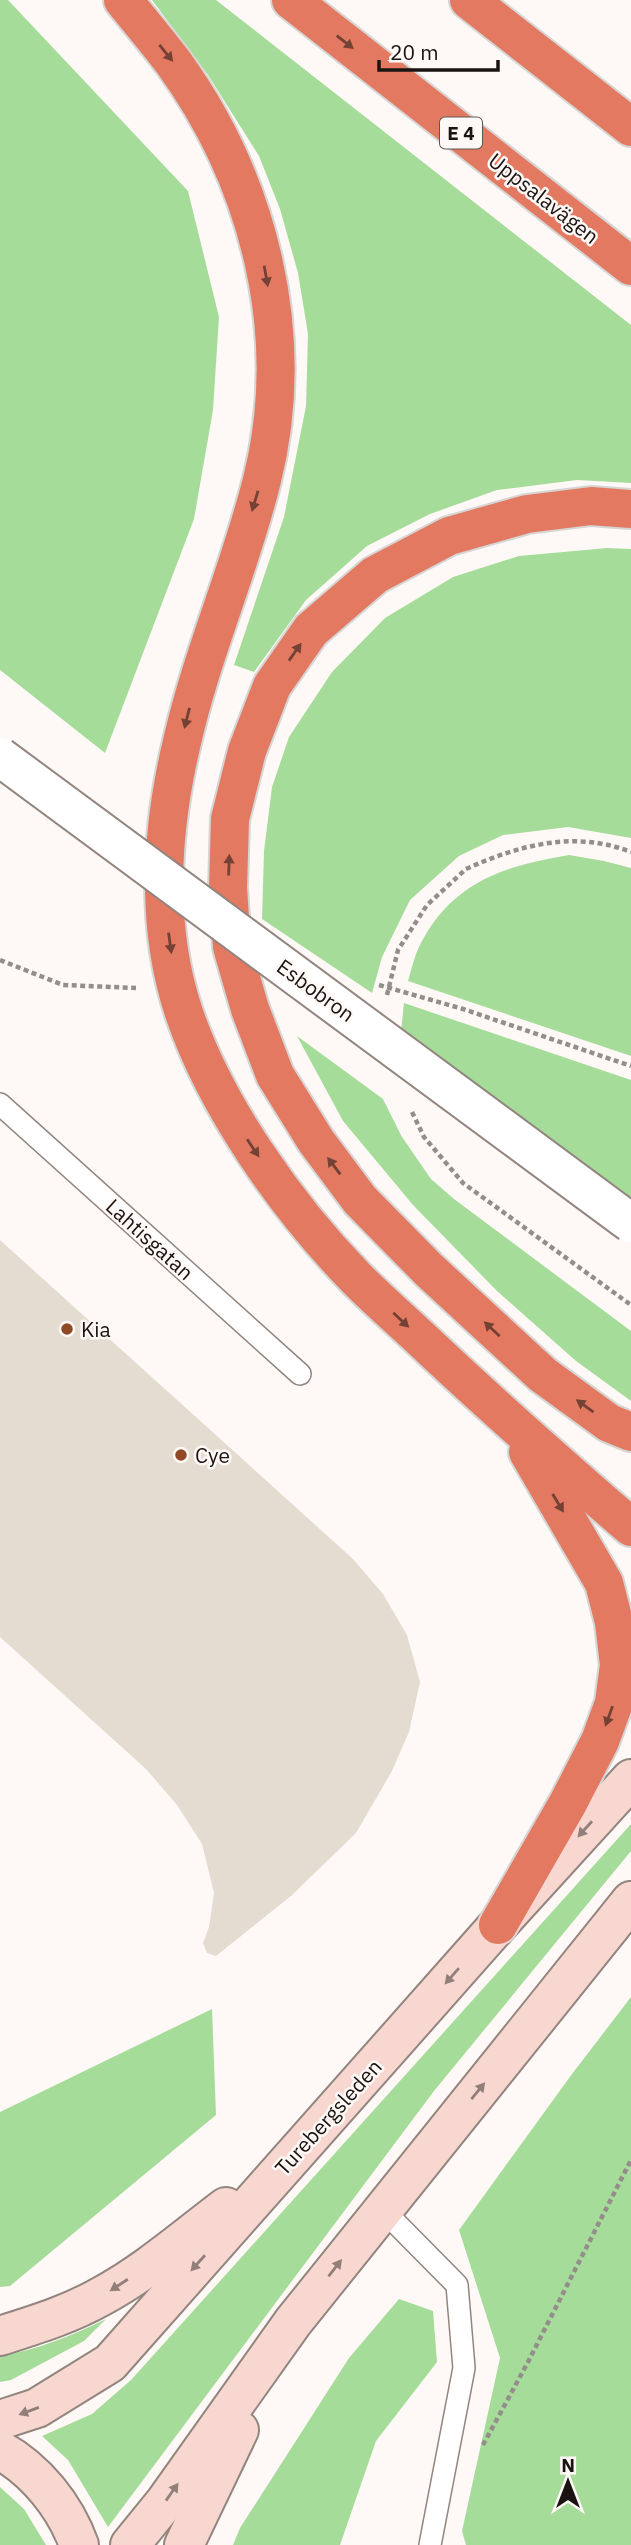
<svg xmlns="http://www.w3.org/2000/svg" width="631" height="2545" font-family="'IBM Plex Sans',sans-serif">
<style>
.green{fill:#a6dc99}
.building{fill:#e4dcd0}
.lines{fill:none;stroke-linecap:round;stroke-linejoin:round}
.service-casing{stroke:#92857f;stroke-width:24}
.secondary-casing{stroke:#92857f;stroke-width:42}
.motorway-casing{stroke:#d6d5d4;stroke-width:42}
.path{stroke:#938e8b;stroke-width:4.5;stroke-dasharray:5 3.5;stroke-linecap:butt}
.service{stroke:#fff;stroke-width:21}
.secondary{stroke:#f7d7d0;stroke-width:38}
.motorway{stroke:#e37961;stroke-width:38}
.tertiary-bridge-casing{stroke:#92857f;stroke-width:42;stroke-linecap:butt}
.path-bridge{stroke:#938e8b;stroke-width:4.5;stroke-dasharray:5 3.5;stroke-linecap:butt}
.tertiary-bridge{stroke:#fff;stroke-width:38}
.oneway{fill:#744135}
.oneway2{fill:#937f7a}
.poi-dot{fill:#8f4924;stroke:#fef9f6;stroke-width:2.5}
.labels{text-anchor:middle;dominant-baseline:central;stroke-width:5;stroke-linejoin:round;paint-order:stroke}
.shield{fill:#fef9f6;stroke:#5e5956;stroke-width:2}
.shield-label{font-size:19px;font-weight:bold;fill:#191411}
.street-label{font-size:21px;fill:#191411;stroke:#fef9f6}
.poi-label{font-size:21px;fill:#191411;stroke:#fef9f6;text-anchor:start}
</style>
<rect width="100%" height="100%" fill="#fef9f6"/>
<!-- green -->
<g class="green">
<polygon points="0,0 8,0 188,191 219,317 213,410 194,519 105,753 0,670"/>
<polygon points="152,0 216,0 631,325 631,483 577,480 497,490 430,514 367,546 306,600 254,672 234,665 284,517 306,406 308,334 298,273 280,209 259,156 208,75"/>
<polygon points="607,548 631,549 631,838 568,827 503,835 459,856 410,900 382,957 372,993 262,919 264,851 272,787 289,737 332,672 385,618 453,577 519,556"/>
<path d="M569 855 604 861 631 868V1056L408 981C412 968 415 953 422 941 455 880 506 866 569 855Z"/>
<polygon points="404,1003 631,1080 631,1199 401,1031"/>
<polygon points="297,1036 383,1099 402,1137 431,1179 454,1199 631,1331 631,1401 576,1361 497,1291 413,1205 343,1121"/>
<polygon points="631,1824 631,1851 434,2091 108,2527 68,2460 42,2436 92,2414 131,2380"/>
<polygon points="631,1997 631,2545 466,2545 462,2531 500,2358 459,2230 572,2074"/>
<polygon points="212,2009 216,2115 10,2286 0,2287 0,2112"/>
<polygon points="399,2299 433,2311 437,2362 376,2441 340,2545 233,2545 240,2528 349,2358"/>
<path d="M106 2319 84 2341 11 2380 0 2382V2356C37 2350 73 2335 106 2319Z"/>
<polygon points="0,2487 24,2509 46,2545 0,2545"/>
</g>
<!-- building -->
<polygon class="building" points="0,1240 353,1559 383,1594 407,1635 420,1682 409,1732 392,1771 356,1833 291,1896 216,1956 207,1953 203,1943 209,1927 214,1893 202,1844 177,1805 146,1769 0,1637"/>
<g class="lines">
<defs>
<g id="service">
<polyline points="0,1104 300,1374"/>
<polyline points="382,2209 457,2285 464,2368 430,2545"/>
</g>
<g id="secondary">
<path d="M0 2336C34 2325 68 2315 100 2297 145 2273 185 2238 226 2207"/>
<polyline points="0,2420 37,2408 110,2363 498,1925 631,1779"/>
<path d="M0 2450C36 2470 65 2506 79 2545"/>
<polyline points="130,2545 165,2502 293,2322 631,1901"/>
<polyline points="184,2545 239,2430"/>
</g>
<g id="motorway">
<path d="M123 0C140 21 157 41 173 62 260 182 298 336 262 480 240 569 202 653 182 742 161 830 155 926 184 1013 216 1107 287 1207 356 1278 381 1303 408 1326 433 1350 498 1411 564 1469 631 1527"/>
<polyline points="291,0 631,266"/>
<polyline points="469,0 631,127"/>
<polyline points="631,509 591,506 527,514 449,536 375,575 311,630 272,686 247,751 230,819 228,888 232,947 250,1009 275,1075 316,1141 360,1200 429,1270 543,1375 609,1423 631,1432"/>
<polyline points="498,1925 568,1803 600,1741 614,1703 619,1665 614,1622 604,1583 528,1452"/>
</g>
</defs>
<!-- service casing -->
<use href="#service" class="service-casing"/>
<!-- secondary casing -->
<use href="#secondary" class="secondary-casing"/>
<!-- motorway casing -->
<use href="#motorway" class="motorway-casing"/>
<!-- path -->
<g class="path">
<path d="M466 869C519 845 575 830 631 852"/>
<polyline points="0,960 63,985 136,988"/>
<polyline points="379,985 463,1009 631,1066"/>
<polyline points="483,2445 528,2362 631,2160"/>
</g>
<!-- service -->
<use href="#service" class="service"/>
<!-- secondary -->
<use href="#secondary" class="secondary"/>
<!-- motorway -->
<use href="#motorway" class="motorway"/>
<defs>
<polyline id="tertiary-bridge" points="0,757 631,1223"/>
</defs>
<!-- tertiary-bridge casing -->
<use href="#tertiary-bridge" class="tertiary-bridge-casing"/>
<!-- path-bridge -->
<g class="path-bridge">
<polyline points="387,995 398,950 427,905 466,869"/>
<polyline points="412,1112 424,1137 463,1183 631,1305"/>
</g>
<!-- tertiary-bridge -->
<use href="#tertiary-bridge" class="tertiary-bridge"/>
</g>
<!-- one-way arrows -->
<defs><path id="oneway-solid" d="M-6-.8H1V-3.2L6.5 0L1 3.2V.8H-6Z" transform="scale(1.75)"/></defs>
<g class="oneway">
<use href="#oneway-solid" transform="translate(345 42) rotate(38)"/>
<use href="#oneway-solid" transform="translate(166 53) rotate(51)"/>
<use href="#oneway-solid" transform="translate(266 276) rotate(80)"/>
<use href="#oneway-solid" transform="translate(255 501) rotate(107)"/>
<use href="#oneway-solid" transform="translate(295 652) rotate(-55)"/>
<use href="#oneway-solid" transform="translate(187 718) rotate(104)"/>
<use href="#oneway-solid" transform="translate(229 865) rotate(-88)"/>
<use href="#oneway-solid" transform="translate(170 943) rotate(82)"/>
<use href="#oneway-solid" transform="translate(253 1148) rotate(56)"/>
<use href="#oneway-solid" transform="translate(334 1166) rotate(-127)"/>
<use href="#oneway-solid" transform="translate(401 1320) rotate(43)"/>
<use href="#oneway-solid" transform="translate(492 1329) rotate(-137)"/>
<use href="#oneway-solid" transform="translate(585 1406) rotate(-144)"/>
<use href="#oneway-solid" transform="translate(558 1503) rotate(59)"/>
<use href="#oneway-solid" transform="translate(609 1716) rotate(110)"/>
</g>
<g class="oneway2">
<use href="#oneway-solid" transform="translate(585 1829) rotate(132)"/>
<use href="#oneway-solid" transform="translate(452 1976) rotate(131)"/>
<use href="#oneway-solid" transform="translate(478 2091) rotate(-51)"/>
<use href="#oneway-solid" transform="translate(198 2263) rotate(132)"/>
<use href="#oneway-solid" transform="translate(335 2268) rotate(-52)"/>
<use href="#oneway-solid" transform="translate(119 2285) rotate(147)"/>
<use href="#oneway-solid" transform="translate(29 2411) rotate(160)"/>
<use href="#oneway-solid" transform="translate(172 2492) rotate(-55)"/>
</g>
<!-- markers -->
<g class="poi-dot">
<circle cx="67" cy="1329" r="7"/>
<circle cx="181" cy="1455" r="7"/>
</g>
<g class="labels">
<!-- shield labels -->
<rect class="shield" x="440" y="117.5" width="42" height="31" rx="5"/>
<g class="shield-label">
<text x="461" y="133">E 4</text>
</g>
<!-- street labels -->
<g class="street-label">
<text transform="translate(544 198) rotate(38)">Uppsalavägen</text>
<text transform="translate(316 990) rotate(36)">Esbobron</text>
<text transform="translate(150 1239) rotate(42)">Lahtisgatan</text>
<text transform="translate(328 2117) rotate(-48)">Turebergsleden</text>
</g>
<!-- poi labels -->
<g class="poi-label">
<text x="81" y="1329">Kia</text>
<text x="195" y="1455">Cye</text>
</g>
</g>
<!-- north arrow -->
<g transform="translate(568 2482)" stroke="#fef9f6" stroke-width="5" paint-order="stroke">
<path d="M0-5L12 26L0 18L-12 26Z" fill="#191411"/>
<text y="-10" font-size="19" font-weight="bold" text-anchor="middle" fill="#191411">N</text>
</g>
<!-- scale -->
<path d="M379 60v10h119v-10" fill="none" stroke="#191411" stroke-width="3.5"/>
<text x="390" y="60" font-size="21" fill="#191411" stroke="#fef9f6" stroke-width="5" paint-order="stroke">20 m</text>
</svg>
